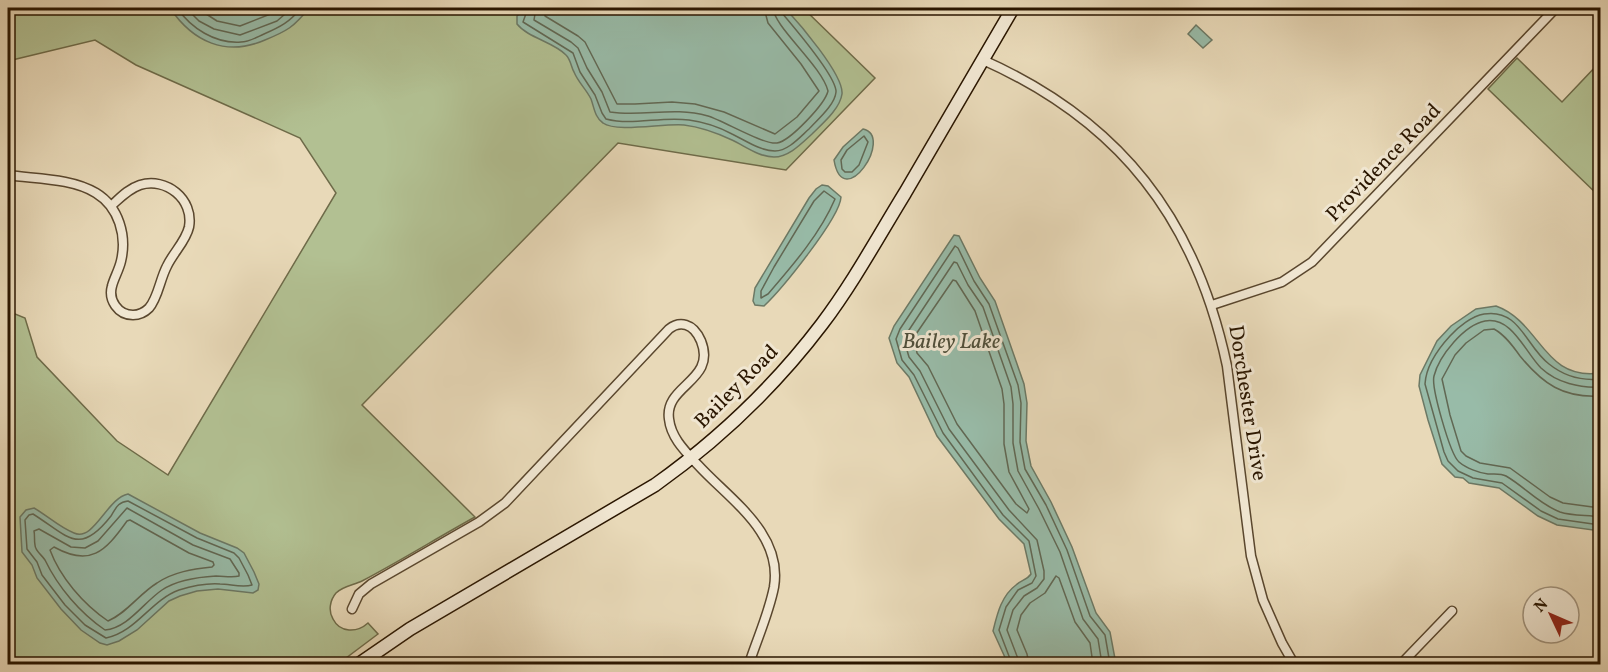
<svg xmlns="http://www.w3.org/2000/svg" width="1608" height="672" font-family="Vollkorn,serif">
<style>
.green{fill:#b2c092;stroke:#6e6b49;stroke-width:1.5}
.water{fill:#98bba8;stroke:#6c7965;stroke-width:1.5}
.lines{fill:none;stroke-linecap:round;stroke-linejoin:round}
.shore{stroke:#616854;stroke-width:1.5}
.minor-casing{stroke:#5a472e;stroke-width:11}
.secondary-casing{stroke:#2a1600;stroke-width:15}
.minor{stroke:#f0e6d1;stroke-width:8}
.secondary{stroke:#f0e6d1;stroke-width:12}
.labels{text-anchor:middle;dominant-baseline:central;stroke-width:6;stroke-linejoin:round;paint-order:stroke}
.street-label{font-size:21px;fill:#2a1600;stroke:#f0e6d1}
.water-label{font-size:22px;font-style:italic;fill:#50503b;stroke:#f0e6d1}
</style>
<rect width="100%" height="100%" fill="#e8d9b8"/>
<filter id="stains"><feTurbulence type="fractalNoise" baseFrequency=".00333" numOctaves="4"/><feColorMatrix values="0 0 0 0 .2 0 0 0 0 .09 0 0 0 0 .02 0 0 0 .5 -.17"/></filter>
<radialGradient id="worn" r=".72"><stop offset=".6" stop-color="#630" stop-opacity="0"/><stop offset="1" stop-color="#630" stop-opacity=".3"/></radialGradient>
<!-- green -->
<g class="green">
<path d="M8 8H803L875 78 786 170 618 143 362 405 475 517C437 538 400 561 362 581 354 585 343 586 336 593 330 600 328 611 333 619 340 633 357 633 368 623L378 634 338 664H19L8 652V311L25 318 37 357 117 441 168 475 336 193 300 138 136 65 95 40 8 61Z"/>
<polygon points="1517,58 1562,102 1600,62 1600,197 1488,89"/>
</g>
<!-- water -->
<g class="water">
<path d="M170 8H309C294 27 287 31 265 40 226 57 193 42 170 8Z"/>
<path d="M525 8H785C798 22 844 75 842 94 840 109 822 124 812 134 802 143 789 157 774 157 759 157 745 146 732 140 717 133 701 127 684 125 664 123 617 133 603 123 595 118 594 107 591 99 586 89 578 82 574 72 571 67 571 60 566 55 554 42 528 38 517 24V16Z"/>
<polygon points="1196,25 1212,40 1203,48 1188,34"/>
<path d="M863 129C895 136 843 214 834 160L843 147Z"/>
<path d="M822 185 828 186 841 197C840 218 781 290 764 306L755 305 753 301 755 288 809 198 816 189Z"/>
<path d="M954 235 959 236 980 278 995 301 1024 384 1027 403 1026 441 1031 466 1051 502 1072 547 1096 613 1110 632 1116 664H1008L993 631C997 615 1001 596 1016 585 1021 580 1027 580 1031 574L1024 544 999 519 937 436 909 377 897 363 889 338 894 326Z"/>
<path d="M1496 306C1541 322 1543 381 1600 373V531L1557 525 1538 516 1499 488 1469 483 1463 478 1455 477 1442 464 1428 420 1419 386 1420 375 1437 341 1451 326 1476 309Z"/>
<path d="M128 494 200 533 237 548 244 553 254 572 259 584 258 590 253 593 218 589 197 591 180 596 169 601 137 630 119 641 107 645 100 643 81 630 61 609 37 578 32 565 22 552 20 517 26 510 34 508C48 516 59 527 74 533 94 542 107 498 128 494Z"/>
</g>
<g class="lines">
<!-- shore -->
<g class="shore">
<path d="M177 8C191 28 215 44 241 42 249 42 257 37 264 34 280 27 290 22 301 8"/>
<polyline points="186,8 199,21 214,29 240,35 277,21 292,8"/>
<polyline points="197,8 217,21 240,26 273,13 281,8"/>
<path d="M528 8 523 22 573 53 580 72 595 95 602 113 606 119C633 126 661 116 689 120 704 122 719 127 732 134 745 140 760 151 775 151 788 151 800 137 809 129 817 120 835 105 836 92 837 77 793 26 782 13L781 8"/>
<path d="M536 8 534 20 571 42 578 48 587 68 602 92 610 112C644 117 673 106 708 116 724 121 764 145 777 143 790 141 825 104 828 91 822 66 774 27 773 8"/>
<polyline points="545,8 545,16 578,36 585,42 617,104 635,104 672,102 695,104 724,112 775,134 797,117 819,91 801,64 768,23 764,8"/>
<polygon points="864,136 868,142 859,165 852,172 845,172 842,169 841,160 847,150"/>
<path d="M824 191 835 199C820 234 793 265 768 294L761 298V291L774 267 814 201Z"/>
<polygon points="953,280 956,281 975,311 1002,389 1004,404 1004,444 1009,472 1029,509 1027,513 1016,504 957,424 928,366 917,353 914,337"/>
<path d="M1600 379C1581 381 1564 376 1549 364 1526 347 1520 308 1484 314 1472 316 1458 327 1450 336 1438 349 1426 366 1425 384L1444 452 1448 461 1458 471 1473 478 1502 483 1541 511 1558 519 1600 525"/>
<path d="M1600 387C1580 388 1557 383 1541 368 1525 352 1512 316 1485 321 1464 325 1439 356 1434 376 1431 387 1450 454 1459 462 1466 468 1479 473 1488 474 1494 474 1501 473 1506 476 1525 487 1539 504 1560 512 1572 516 1588 515 1600 517"/>
<path d="M1600 396C1563 398 1543 384 1520 356 1513 346 1505 335 1494 329L1484 330 1466 343 1455 355 1442 379 1450 415 1461 451 1466 456 1480 463 1510 468 1550 497 1563 503 1600 508"/>
<path d="M128 501 197 538 234 553 239 558 248 575 252 585C242 588 230 584 220 584 206 583 192 586 179 590 151 600 136 632 106 638L85 625 65 605 42 575 37 562 27 549 25 520 29 515 33 514C68 536 79 557 111 516 116 508 118 502 128 501Z"/>
<path d="M127 508 193 545 230 559 239 573V576C232 578 224 576 216 576 198 577 177 580 162 590 144 602 128 628 105 630 80 613 58 587 45 560 42 555 35 551 35 545 34 540 35 535 34 531L39 529 71 547 85 548 98 541Z"/>
<path d="M130 520 189 553 213 562 214 565 212 567C193 569 173 572 157 583 139 594 127 613 108 621 83 604 60 577 50 550L54 547C90 567 105 552 127 521Z"/>
<polyline points="1012,664 999,630 1006,607 1018,590 1032,583 1036,576 1029,541 1003,515 943,433 914,375 902,360 896,339 900,329 955,246 958,248 974,281 989,304 1018,385 1021,403 1020,442 1025,469 1046,505 1067,550 1090,616 1105,635 1110,664"/>
<polyline points="1020,664 1007,630 1013,610 1024,596 1037,588 1044,579 1044,571 1037,540 1009,510 949,429 920,371 909,357 904,340 907,333 954,262 957,263 968,285 983,307 1011,387 1013,404 1013,443 1018,471 1039,509 1060,552 1083,619 1098,639 1102,664"/>
<polyline points="1029,664 1027,654 1017,630 1021,615 1030,603 1045,593 1056,576 1059,578 1075,622 1090,643 1093,664"/>
</g>
<defs>
<g id="minor">
<path d="M983 60C1120 121 1196 219 1227 366L1251 556 1263 600 1282 643 1294 664"/>
<path d="M8 175C35 179 72 178 96 193 119 207 127 236 121 261 119 270 114 278 112 286 108 300 118 315 133 315 139 315 145 312 149 308 158 298 160 279 167 266 173 253 186 241 189 227 194 199 166 177 140 185 128 189 120 198 111 206"/>
<polyline points="1212,305 1282,282 1312,262 1556,8"/>
<path d="M352 609 359 594 371 584 479 522 505 503 669 329C674 325 679 323 686 325 693 327 698 334 701 341 717 381 664 385 669 419 671 438 686 452 698 465 729 499 783 533 774 587 769 613 757 639 749 664"/>
<polyline points="1401,664 1452,611"/>
</g>
<path id="secondary" d="M359 664 410 629 655 485C718 440 775 386 822 324 853 283 878 237 905 193 941 131 977 69 1013 8"/>
</defs>
<!-- minor casing -->
<use href="#minor" class="minor-casing"/>
<!-- secondary casing -->
<use href="#secondary" class="secondary-casing"/>
<!-- minor -->
<use href="#minor" class="minor"/>
<!-- secondary -->
<use href="#secondary" class="secondary"/>
</g>
<g class="labels">
<!-- street labels -->
<g class="street-label">
<text transform="translate(1384 163) rotate(-46)">Providence Road</text>
<text transform="translate(737 387) rotate(-45)">Bailey Road</text>
<text transform="translate(1247 403) rotate(81)">Dorchester Drive</text>
</g>
<!-- water labels -->
<g class="water-label">
<text x="951" y="342">Bailey Lake</text>
</g>
</g>
<!-- margin -->
<rect width="1608" height="672" fill="none" stroke="#e8d9b8" stroke-width="30"/>
<rect x="9" y="9" width="1590" height="654" fill="none" stroke="#2a1600" stroke-width="3"/>
<rect x="15" y="15" width="1578" height="642" fill="none" stroke="#2a1600" stroke-width="1.5"/>
<!-- north arrow -->
<g transform="translate(1551 615) rotate(314)"><circle r="28" fill="#f0e6d1" stroke="#a1937d" stroke-width="1.5"/>
<path d="M0-4.5L10 22L0 15L-10 22Z" fill="#8f2418"/>
<text y="-9" font-size="16" font-weight="bold" text-anchor="middle" fill="#2a1600">N</text>
</g>
<rect width="100%" height="100%" filter="url(#stains)"/>
<rect width="100%" height="100%" fill="url(#worn)"/>
</svg>
